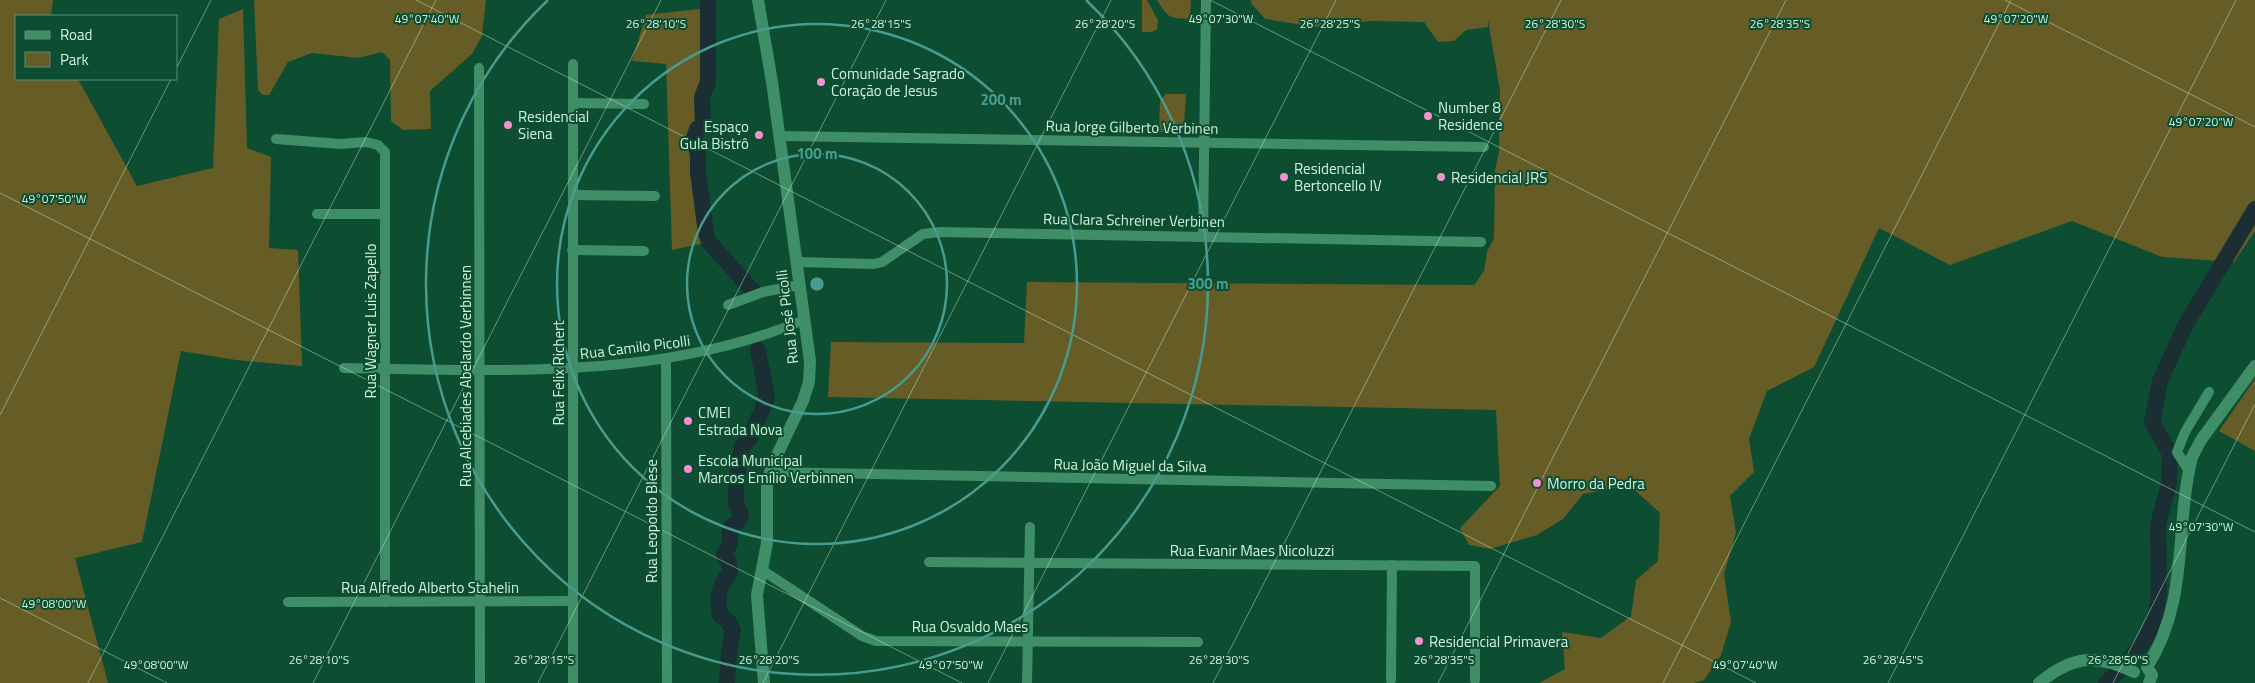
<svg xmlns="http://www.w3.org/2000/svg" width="2255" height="683" font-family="'Titillium Web',sans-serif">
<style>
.green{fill:#665c26}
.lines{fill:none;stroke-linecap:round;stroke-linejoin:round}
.river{stroke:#1a2e34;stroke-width:16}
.minor{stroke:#408e67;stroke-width:10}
.tertiary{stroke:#408e67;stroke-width:12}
.ticks{fill:none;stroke:#cef3dd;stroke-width:1;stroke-opacity:0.45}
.ring{fill:none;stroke:#489c8f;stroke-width:2.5}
.poi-dot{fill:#f391d5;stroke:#0d4d32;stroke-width:2}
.labels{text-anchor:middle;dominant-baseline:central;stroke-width:4;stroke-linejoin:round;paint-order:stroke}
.poi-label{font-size:15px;fill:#cef3dd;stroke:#0d4d32;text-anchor:start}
.street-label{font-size:15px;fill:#cef3dd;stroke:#0d4d32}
.ticks-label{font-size:12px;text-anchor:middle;fill:#cef3dd;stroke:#0d4d32;stroke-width:4;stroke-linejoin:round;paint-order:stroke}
.centre{fill:#489c8f;stroke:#0d4d32;stroke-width:2.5}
.ring-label{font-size:15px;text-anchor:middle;font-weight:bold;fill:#489c8f;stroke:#0d4d32;stroke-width:4;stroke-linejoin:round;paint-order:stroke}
</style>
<rect width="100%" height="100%" fill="#0d4d32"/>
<!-- green -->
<g class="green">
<polygon points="0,0 53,0 51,16 16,16 16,79 78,79 137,186 213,168 219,19 243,9 247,148 271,157 269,248 298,250 302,366 236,360 181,351 142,542 75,558 108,683 0,683"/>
<polygon points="254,0 486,0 482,36 472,54 430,91 431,129 403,130 391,121 390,60 382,52 358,58 312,53 288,62 269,95 263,95 258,90"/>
<polygon points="1142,0 1147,0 1158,20 1157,29 1152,32 1142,32"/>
<path d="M1157 0H1191L1190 19C1169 18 1168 18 1157 0Z"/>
<polygon points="1251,0 2255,0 2255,231 2234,262 2162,257 2072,221 1950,265 1879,228 1814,367 1767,391 1749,439 1754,472 1730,496 1736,533 1724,574 1731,622 1721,655 1704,680 1694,683 1539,683 1565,669 1562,632 1601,638 1631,616 1636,580 1658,561 1660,513 1629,485 1583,494 1563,519 1537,535 1490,549 1469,545 1460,528 1500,486 1496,410 828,397 831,342 1024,343 1027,282 1474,285 1484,271 1487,252 1494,238 1495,170 1499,152 1500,91 1488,20 1488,27 1466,30 1454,41 1438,42 1424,22 1371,21 1315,27 1265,19 1251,3"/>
<polygon points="708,8 708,82 702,97 703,124 697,129 694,138 698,155 703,216 709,242 672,250 666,64 632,61 646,15"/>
<polygon points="1166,94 1186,94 1184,128 1178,133 1159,132 1160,101"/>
<polygon points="2255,379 2255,451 2219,431"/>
</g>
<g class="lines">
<!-- river -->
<g class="river">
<polyline points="708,0 708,82 702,97 703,124 697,129 694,138 698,155 698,173 706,233 709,242 753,291"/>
<polyline points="2126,664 2147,637 2156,615 2159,595 2158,525 2169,483 2170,454 2152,422 2160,381 2185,326 2255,209"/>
<path d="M727 683 729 651 733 630 728 621 720 615C717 599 718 585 730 573L729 563 724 554C726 551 729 546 730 542 731 532 726 527 738 522L741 515 736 503V484L742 446 749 440 767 398 758 350"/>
<polyline points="2106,683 2120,670"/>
</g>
<!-- minor -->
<g class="minor">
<polyline points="573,64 573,683"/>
<polyline points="479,68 480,683"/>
<polyline points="573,103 644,104"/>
<polyline points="780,136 1484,147"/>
<polyline points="276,139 341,144 366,142 378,145 385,152 385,602"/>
<polyline points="573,195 655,196"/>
<polyline points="317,214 385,214"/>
<polyline points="1203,236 1206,0"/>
<polyline points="572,250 644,251"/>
<polyline points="797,262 874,264 882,262 923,234 940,232 1481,242"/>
<polyline points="728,305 763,292 799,285"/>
<polyline points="666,359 667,683"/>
<path d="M344 368C499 370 658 381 804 320"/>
<polyline points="2189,471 2177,452 2185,432 2209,392"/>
<polyline points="769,472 1491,486"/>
<polyline points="929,562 1475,566 1475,680"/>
<polyline points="762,570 862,636 876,641 1198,642"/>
<polyline points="288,602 572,601"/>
<polyline points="1391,680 1392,565"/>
<polyline points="1027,683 1030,527"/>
</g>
<!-- tertiary -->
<g class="tertiary">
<polyline points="758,0 772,82 810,361 809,382 803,401 776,457 767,482 767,543 757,595 764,683"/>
<path d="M2147 667C2190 599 2174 530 2192 457L2201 440 2255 366"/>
<polyline points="2147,667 2152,675 2149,683"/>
<path d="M2039 683C2072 656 2096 653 2134 672"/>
</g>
</g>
<!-- ticks -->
<path class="ticks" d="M416 0 1756 683M1210 0 2255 532M2005 0 2255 127M176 69 211 0M0 193 962 683M0 415 171 79M0 598 167 683M88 683 436 0M313 683 661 0M538 683 886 0M763 683 1111 0M988 683 1336 0M1213 683 1561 0M1438 683 1786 0M1663 683 2011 0M1888 683 2236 0M2113 683 2255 404"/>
<!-- distance rings -->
<g class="ring">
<circle cx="817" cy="284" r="130"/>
<circle cx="817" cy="284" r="260"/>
<path d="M1086 0A391 391 0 1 1 548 0"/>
</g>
<!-- markers -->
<g class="poi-dot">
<circle cx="821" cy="82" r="5"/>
<circle cx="1428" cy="116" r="5"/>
<circle cx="508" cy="125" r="5"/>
<circle cx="759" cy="135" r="5"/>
<circle cx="1284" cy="177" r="5"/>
<circle cx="1441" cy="177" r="5"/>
<circle cx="688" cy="421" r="5"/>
<circle cx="688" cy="469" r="5"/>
<circle cx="1537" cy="483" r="5"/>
<circle cx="1419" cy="641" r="5"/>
</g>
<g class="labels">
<!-- poi labels -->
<g class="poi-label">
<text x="831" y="73">Comunidade Sagrado<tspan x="831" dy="17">Coração de Jesus</tspan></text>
<text x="1438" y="107">Number 8<tspan x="1438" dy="17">Residence</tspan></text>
<text x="518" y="116">Residencial<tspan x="518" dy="17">Siena</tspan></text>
<text x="749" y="126" text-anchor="end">Espaço<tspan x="749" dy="17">Gula Bistrô</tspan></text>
<text x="1294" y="168">Residencial<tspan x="1294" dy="17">Bertoncello IV</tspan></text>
<text x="1451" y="177">Residencial JRS</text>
<text x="698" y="412">CMEI<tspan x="698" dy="17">Estrada Nova</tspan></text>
<text x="698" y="460">Escola Municipal<tspan x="698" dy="17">Marcos Emílio Verbinnen</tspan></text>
<text x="1547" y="483">Morro da Pedra</text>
<text x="1429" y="641">Residencial Primavera</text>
</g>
<!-- street labels -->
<g class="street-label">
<text transform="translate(1132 127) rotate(1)">Rua Jorge Gilberto Verbinen</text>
<text transform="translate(1134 220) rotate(1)">Rua Clara Schreiner Verbinen</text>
<text transform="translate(787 317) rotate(-97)">Rua José Picolli</text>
<text transform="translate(370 321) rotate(-90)">Rua Wagner Luis Zapello</text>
<text transform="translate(635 347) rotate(-7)">Rua Camilo Picolli</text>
<text transform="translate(558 373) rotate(-90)">Rua Felix Richert</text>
<text transform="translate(465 376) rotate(-90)">Rua Alcebiades Abelardo Verbinnen</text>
<text transform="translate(1130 465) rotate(1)">Rua João Miguel da Silva</text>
<text transform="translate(651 521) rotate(-90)">Rua Leopoldo Blese</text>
<text x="1252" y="550">Rua Evanir Maes Nicoluzzi</text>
<text x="430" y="587">Rua Alfredo Alberto Stahelin</text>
<text x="970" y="626">Rua Osvaldo Maes</text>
</g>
</g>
<g class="ticks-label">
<text x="1221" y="23">49°07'30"W</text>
<text x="2016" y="23">49°07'20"W</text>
<text x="427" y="23">49°07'40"W</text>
<text x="656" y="28">26°28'10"S</text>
<text x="881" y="28">26°28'15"S</text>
<text x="1105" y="28">26°28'20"S</text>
<text x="1330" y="28">26°28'25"S</text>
<text x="1555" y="28">26°28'30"S</text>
<text x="1780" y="28">26°28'35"S</text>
<text x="2201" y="126">49°07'20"W</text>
<text x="54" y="203">49°07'50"W</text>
<text x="2201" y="531">49°07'30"W</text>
<text x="54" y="608">49°08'00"W</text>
<text x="319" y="664">26°28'10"S</text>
<text x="544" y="664">26°28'15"S</text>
<text x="769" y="664">26°28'20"S</text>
<text x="1219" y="664">26°28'30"S</text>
<text x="1444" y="664">26°28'35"S</text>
<text x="1893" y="664">26°28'45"S</text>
<text x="2118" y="664">26°28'50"S</text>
<text x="156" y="669">49°08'00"W</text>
<text x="951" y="669">49°07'50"W</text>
<text x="1745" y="669">49°07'40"W</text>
</g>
<circle cx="817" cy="284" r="8" class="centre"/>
<g class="ring-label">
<text x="1001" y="105">200 m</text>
<text x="817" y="159">100 m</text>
<text x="1208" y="289">300 m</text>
</g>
<!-- legend -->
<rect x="15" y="15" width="162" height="65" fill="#0d4d32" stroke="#5a8f76"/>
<rect x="25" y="31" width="25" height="8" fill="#408e67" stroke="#5a8f76"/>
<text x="60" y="40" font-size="15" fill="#cef3dd">Road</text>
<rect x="25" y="52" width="25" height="15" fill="#665c26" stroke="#5a8f76"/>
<text x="60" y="65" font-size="15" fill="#cef3dd">Park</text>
</svg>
